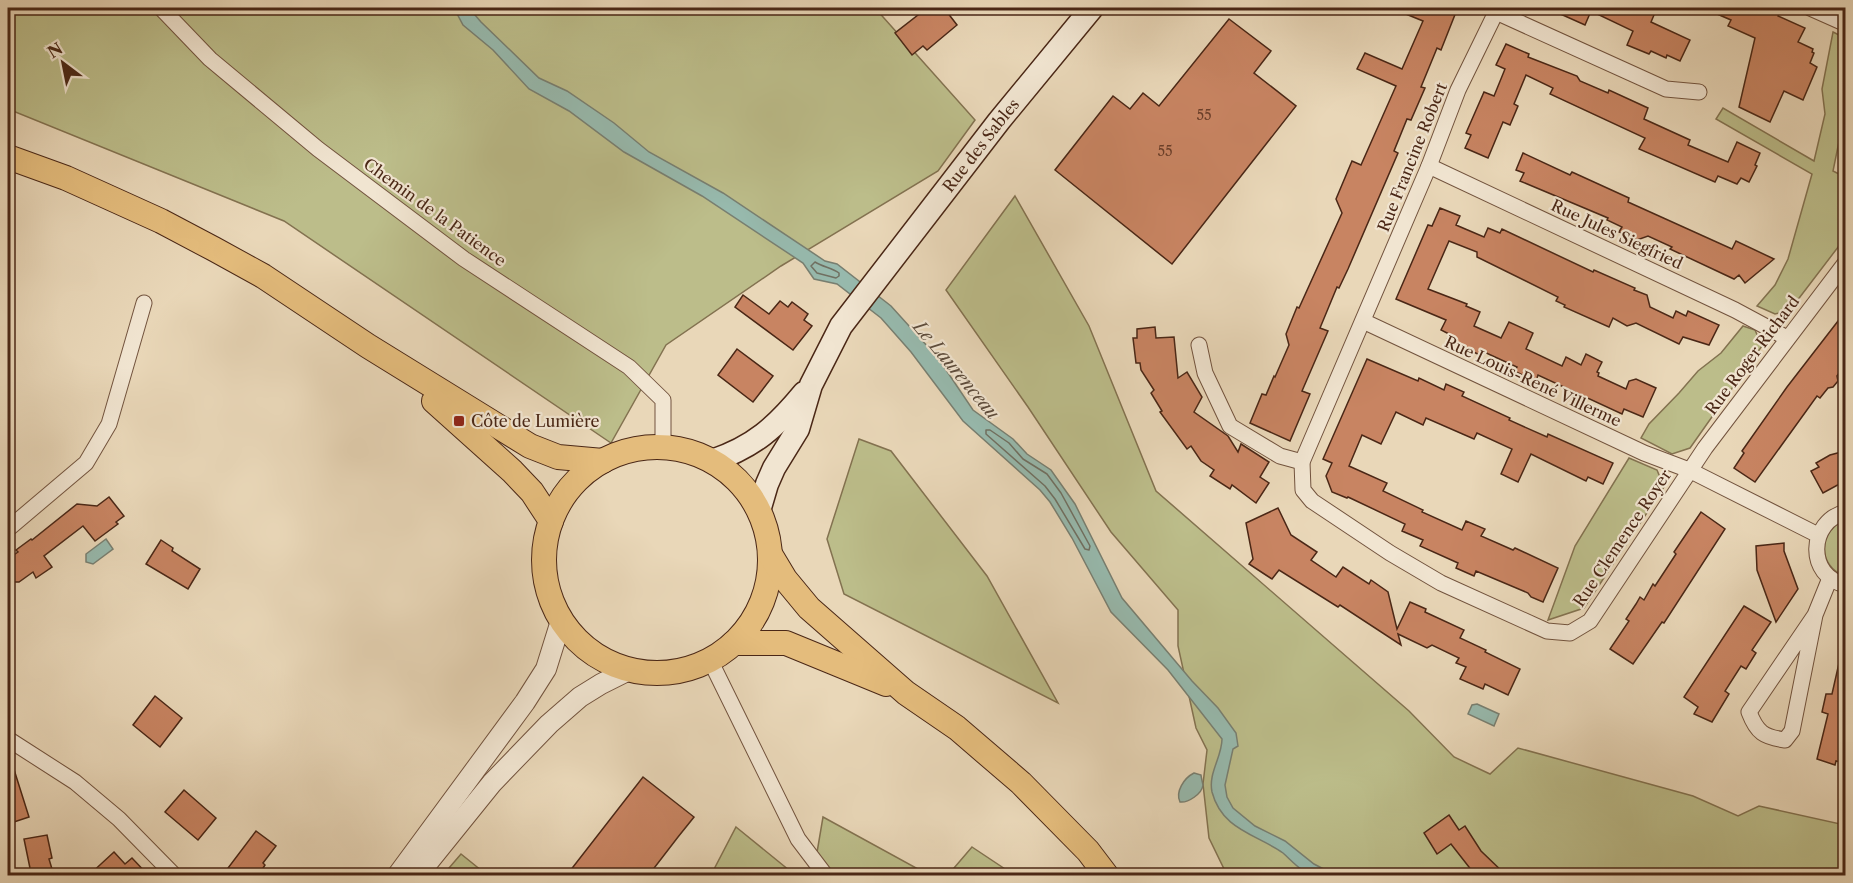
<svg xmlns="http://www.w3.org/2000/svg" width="1853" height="883" font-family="'Libre Caslon Text',serif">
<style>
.green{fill:#bcbd8a;stroke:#837250;stroke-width:1.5}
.water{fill:#97baae;stroke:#787f71;stroke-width:1.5}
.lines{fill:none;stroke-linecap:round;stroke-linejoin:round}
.shore{stroke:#707062;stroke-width:1.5}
.building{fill:#c88462;stroke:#4a2716;stroke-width:1.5}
.minor-casing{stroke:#72533e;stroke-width:17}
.tertiary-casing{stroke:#72533e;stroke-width:22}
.secondary-casing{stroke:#4a2716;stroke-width:25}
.primary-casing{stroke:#4a2716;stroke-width:26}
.minor{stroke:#f1e5d1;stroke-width:15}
.tertiary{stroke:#f1e5d1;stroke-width:20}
.secondary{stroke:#f1e5d1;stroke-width:22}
.primary{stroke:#e4bc7c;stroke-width:24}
.poi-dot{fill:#8f2418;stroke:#f1e5d1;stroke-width:2}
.labels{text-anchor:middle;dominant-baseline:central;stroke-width:4.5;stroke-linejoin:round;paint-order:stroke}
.number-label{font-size:14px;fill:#6a3e29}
.street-label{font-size:16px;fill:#4a2716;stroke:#f1e5d1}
.poi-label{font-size:16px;fill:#4a2716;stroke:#f1e5d1;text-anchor:start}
.water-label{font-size:18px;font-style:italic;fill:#5d4c3c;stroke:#f1e5d1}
</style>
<rect width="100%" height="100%" fill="#e9d7b8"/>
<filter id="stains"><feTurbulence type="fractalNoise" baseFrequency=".00333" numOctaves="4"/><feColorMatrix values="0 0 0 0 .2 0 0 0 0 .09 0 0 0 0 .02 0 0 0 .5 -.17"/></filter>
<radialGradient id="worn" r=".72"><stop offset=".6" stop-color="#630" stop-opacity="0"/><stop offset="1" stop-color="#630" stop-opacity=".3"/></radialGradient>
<!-- green -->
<g class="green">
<polygon points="8,8 875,8 975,120 938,171 781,266 666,345 611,443 284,221 8,109"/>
<polygon points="1833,32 1845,38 1845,112 1833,171 1845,177 1845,238 1790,310 1775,314 1757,306 1775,285 1788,259 1812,174 1716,119 1723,108 1814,161 1825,114 1822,89"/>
<polygon points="1015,196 1089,326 1156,491 1409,711 1454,757 1490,774 1518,748 1693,796 1738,816 1759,806 1845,825 1845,875 1227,875 1209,838 1203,784 1207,750 1196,728 1178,646 1178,610 1111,532 1028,407 946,290"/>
<polygon points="1743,326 1755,330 1762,346 1690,448 1672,454 1641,438 1649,424 1679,393 1698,371 1721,353"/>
<polygon points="859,439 891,451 987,576 1058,703 844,594 827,539"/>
<polygon points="1629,458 1657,470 1664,487 1584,608 1548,620 1575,546"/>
<path d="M1845 520V576C1817 567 1818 529 1845 520Z"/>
<polygon points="823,817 929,875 813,876"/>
<polygon points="736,827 795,875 711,875"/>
<polygon points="972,847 1014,875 948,875"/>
<polygon points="461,854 487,875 443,875"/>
</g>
<!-- water -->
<g class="water">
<path d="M454 8H469L481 22 539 78 567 91 614 123 649 152 723 193 825 261 837 264 891 306 938 358 973 410 1013 439 1027 454 1051 470 1075 504 1122 598 1192 681 1218 708 1236 733 1238 746 1233 749 1225 785 1227 797 1233 808 1255 826 1285 841 1314 864 1335 875C1328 875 1319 877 1312 875 1302 873 1291 860 1283 853 1256 834 1222 830 1212 792 1208 773 1222 757 1222 739L1168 670 1111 612 1072 538 1050 502 1040 490 963 421 911 352 881 318 837 284 814 279 803 263 702 196 624 152 569 111 529 89 493 50 463 25Z"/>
<polygon points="106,539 113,549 93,564 86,562 86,554"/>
<polygon points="1477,704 1499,714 1494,726 1468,714 1472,705"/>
<path d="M1194 773 1201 775C1201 776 1203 785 1203 785 1202 794 1188 803 1180 802 1175 792 1184 778 1194 773Z"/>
</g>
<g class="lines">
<!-- shore -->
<g class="shore">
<path d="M815 262C823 267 832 268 839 273V276L836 278 817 273 811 266Z"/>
<polygon points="986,430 990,430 1009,443 1023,459 1047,474 1061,493 1090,546 1089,550 1085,549 1055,499 1045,486 986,434"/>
</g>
</g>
<!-- building -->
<g class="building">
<polygon points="927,8 944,8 957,25 927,50 923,46 912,55 895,33"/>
<polygon points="1391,8 1448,8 1456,12 1441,50 1437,48 1435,53 1421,87 1425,88 1411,120 1407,119 1394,151 1398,153 1348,269 1339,288 1337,287 1320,328 1328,331 1302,391 1310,394 1290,441 1250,423 1262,394 1266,395 1274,376 1275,377 1289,345 1286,334 1297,307 1299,308 1342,213 1336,199 1352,161 1361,165 1396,86 1357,69 1365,53 1402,69 1423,21"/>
<polygon points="1547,8 1657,8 1651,22 1690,40 1680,61 1667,55 1666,58 1651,51 1649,54 1627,45 1633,31 1591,11 1585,25"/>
<polygon points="1703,8 1782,8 1778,16 1805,28 1798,42 1813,49 1812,52 1814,53 1810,63 1817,67 1803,100 1784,91 1770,122 1739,107 1755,38 1728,26 1731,20"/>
<polygon points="1229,19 1271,51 1254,73 1296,106 1172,264 1055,170 1113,96 1130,109 1143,93 1159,106"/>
<polygon points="1506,44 1529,54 1528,57 1577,76 1580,81 1608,93 1609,90 1648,108 1644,119 1690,140 1688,145 1728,162 1737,142 1760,153 1755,165 1757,166 1749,182 1741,178 1737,184 1718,176 1715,182 1639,149 1645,138 1550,94 1553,88 1526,75 1514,104 1518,106 1510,125 1503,122 1488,158 1465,148 1471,135 1466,133 1484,92 1494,96 1505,69 1496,65"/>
<polygon points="1523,153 1570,175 1572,172 1629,198 1628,202 1732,249 1736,241 1774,259 1745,283 1739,275 1734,279 1670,249 1672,247 1648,236 1637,240 1619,232 1622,227 1607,220 1608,218 1520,181 1524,173 1516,170"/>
<polygon points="1440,208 1460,216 1456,225 1484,237 1488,228 1500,233 1502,229 1593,272 1594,270 1635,288 1634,290 1647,295 1650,307 1673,318 1676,311 1686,316 1688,311 1719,325 1709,345 1683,337 1679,344 1636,323 1627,326 1613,318 1609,327 1564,307 1565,305 1556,301 1558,297 1477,257 1477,252 1449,241 1428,289 1467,304 1466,306 1480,312 1474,326 1501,338 1509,322 1533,333 1526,349 1562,366 1566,357 1581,365 1586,354 1602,362 1597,372 1599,373 1598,376 1626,389 1629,381 1636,379 1656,388 1643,417 1624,409 1622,414 1538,375 1536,381 1514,371 1517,367 1482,351 1480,355 1447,340 1449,334 1441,330 1446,320 1396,299 1428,225 1432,226"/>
<polygon points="743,295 769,314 780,301 788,307 792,302 808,314 804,320 812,326 793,350 735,307"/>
<polygon points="1845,312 1845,364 1837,376 1838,381 1833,387 1828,388 1820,398 1817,396 1755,482 1734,468 1744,453 1742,451 1787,387"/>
<polygon points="1155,327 1156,338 1174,337 1178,378 1187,372 1202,397 1194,412 1228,436 1238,452 1241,444 1269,462 1260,477 1269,483 1256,503 1232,485 1230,489 1210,476 1214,470 1201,461 1191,446 1187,449 1160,412 1162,411 1151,393 1154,390 1141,370 1140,363 1136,363 1133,338 1137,338 1137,329"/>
<polygon points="737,349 773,376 753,402 718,375"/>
<polygon points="1367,359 1418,381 1419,378 1444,390 1446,384 1464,392 1462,396 1510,418 1509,420 1547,437 1548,434 1613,463 1603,484 1588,477 1586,481 1531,454 1518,482 1501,474 1512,449 1477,433 1474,439 1426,418 1423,425 1396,412 1381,444 1362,435 1349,466 1387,483 1383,491 1423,510 1422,512 1462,530 1466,521 1485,529 1481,536 1513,550 1515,548 1558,568 1543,602 1531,597 1528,593 1476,571 1474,576 1456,568 1458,563 1420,546 1423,540 1402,531 1405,524 1348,497 1347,498 1332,492 1326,476 1332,463 1323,459"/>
<polygon points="1845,451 1845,481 1823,493 1811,471 1819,467 1816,463 1830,455"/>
<polygon points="109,497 124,516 116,522 118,524 95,541 83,526 44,556 52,567 36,578 33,572 19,582 8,582 8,559 18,552 16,550 31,539 32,540 77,504 97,506"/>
<polygon points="1278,508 1291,535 1317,552 1311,560 1336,577 1343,567 1369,584 1371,580 1388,592 1397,629 1410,602 1426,609 1425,612 1464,630 1460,638 1486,650 1485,652 1520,669 1508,695 1485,684 1483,689 1460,679 1466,667 1456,663 1459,658 1432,645 1427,648 1398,634 1401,645 1340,605 1338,607 1279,570 1272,579 1249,564 1253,559 1246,523"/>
<polygon points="1701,512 1725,529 1664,623 1662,622 1633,664 1610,649 1629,621 1626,619 1636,604 1640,597 1644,600 1653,584 1655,586 1676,554 1674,552"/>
<polygon points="161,540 173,548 172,551 200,569 188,589 146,564"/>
<polygon points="1784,543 1784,551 1798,589 1776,622 1757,570 1756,546"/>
<polygon points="1744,606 1771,622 1752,650 1756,653 1746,669 1741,666 1725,691 1729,694 1712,722 1694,714 1698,707 1684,697"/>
<polygon points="1839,663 1845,663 1845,763 1836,761 1835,765 1817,759 1828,714 1822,712 1826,694 1832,694"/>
<polygon points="155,696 182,718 160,747 133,725"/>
<polygon points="11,760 29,817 8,824 8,761"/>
<polygon points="643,777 694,817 678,837 648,876 566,876"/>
<polygon points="184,790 216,818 198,840 165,812"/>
<polygon points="1449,815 1459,830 1465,826 1481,851 1507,876 1476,876 1451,844 1437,854 1424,833"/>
<polygon points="256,831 276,846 263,863 265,865 258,876 222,876"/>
<polygon points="47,835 52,858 49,859 52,869 31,873 24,839"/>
<polygon points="114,852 125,864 132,858 149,876 88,876"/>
</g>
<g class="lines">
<defs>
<g id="minor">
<polyline points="161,8 210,59 318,149 464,259 629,367 663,400 663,447"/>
<polyline points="1498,8 1458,90 1429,166 1302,462 1303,490 1312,501 1390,553 1441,583 1547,631 1570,633 1590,621 1705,448 1846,262"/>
<polyline points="1810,8 1846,24"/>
<polyline points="1496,12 1666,89 1699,92"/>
<polyline points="1429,166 1735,310 1787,338"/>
<polyline points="1363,321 1644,453 1689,470 1818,535"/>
<polyline points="1199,345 1205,373 1230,426 1280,456 1302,462"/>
<path d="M1846 512C1808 521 1806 577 1846 585"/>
<polyline points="8,529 86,463 109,424 144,303"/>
<path d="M1815 615 1792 731 1785 740C1764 737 1757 733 1749 712L1815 615 1830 578"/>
<polyline points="710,660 798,839 826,876"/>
<polyline points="8,739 75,782 119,819 175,876"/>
</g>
<g id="tertiary">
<polyline points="397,876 525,702 546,669 561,621"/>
<polyline points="417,876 492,783 549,724 580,697 601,684 629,670"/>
</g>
<g id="secondary">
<path d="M712 461C754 447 776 427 804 393"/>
<path id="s1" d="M759 511 767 484 774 468 798 429 811 385 841 326 999 121 1092 8"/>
</g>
<g id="primary">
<polyline points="8,157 66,178 161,221 214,249 263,276 368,346 530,446 558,457 603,461"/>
<polyline points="434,401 512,471 532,492 551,521"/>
<circle cx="657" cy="560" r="113"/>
<polyline points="770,554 785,579 809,608 906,693 957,728 1021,783 1088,851 1107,876"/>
<polyline points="734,643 786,643 886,684"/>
</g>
</defs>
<!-- minor casing -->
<use href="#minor" class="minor-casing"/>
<!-- tertiary casing -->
<use href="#tertiary" class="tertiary-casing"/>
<!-- secondary casing -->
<use href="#secondary" class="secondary-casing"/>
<!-- primary casing -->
<use href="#primary" class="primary-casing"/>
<!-- minor -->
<use href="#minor" class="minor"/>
<!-- tertiary -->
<use href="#tertiary" class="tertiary"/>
<!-- secondary -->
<use href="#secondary" class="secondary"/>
<!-- primary -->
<use href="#primary" class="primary"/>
</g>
<!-- markers -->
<rect class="poi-dot" x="453" y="415" width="12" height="12" rx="3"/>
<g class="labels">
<!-- number labels -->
<g class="number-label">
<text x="1204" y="115">55</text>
<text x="1165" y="151">55</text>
</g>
<!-- street labels -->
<g class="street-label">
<text stroke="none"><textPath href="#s1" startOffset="432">Rue des Sables</textPath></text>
<text transform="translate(1412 157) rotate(-68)">Rue Francine Robert</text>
<text transform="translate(435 212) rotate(36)">Chemin de la Patience</text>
<text transform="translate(1617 234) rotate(25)">Rue Jules Siegfried</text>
<text transform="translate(1752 355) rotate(-53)">Rue Roger Richard</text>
<text transform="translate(1533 381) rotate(25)">Rue Louis-René Villerme</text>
<text transform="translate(1622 538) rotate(-56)">Rue Clemence Royer</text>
</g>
<!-- poi labels -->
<g class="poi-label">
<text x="471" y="421">Côte de Lumière</text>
</g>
<!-- water labels -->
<g class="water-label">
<text transform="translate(956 370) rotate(50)">Le Laurenceau</text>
</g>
</g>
<!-- margin -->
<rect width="1853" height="883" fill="none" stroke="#e9d7b8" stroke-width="30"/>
<rect x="9" y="9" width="1835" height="865" fill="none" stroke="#4a2716" stroke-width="3"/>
<rect x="15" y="15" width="1823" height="853" fill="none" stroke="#4a2716" stroke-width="1.5"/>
<!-- north arrow -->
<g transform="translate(63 63) rotate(328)" stroke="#f1e5d1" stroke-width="4.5" paint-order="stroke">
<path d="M0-4.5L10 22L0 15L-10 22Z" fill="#4a2716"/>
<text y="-9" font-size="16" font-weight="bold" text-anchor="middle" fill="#4a2716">N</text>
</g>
<rect width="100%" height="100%" filter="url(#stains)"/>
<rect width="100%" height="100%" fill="url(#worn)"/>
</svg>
